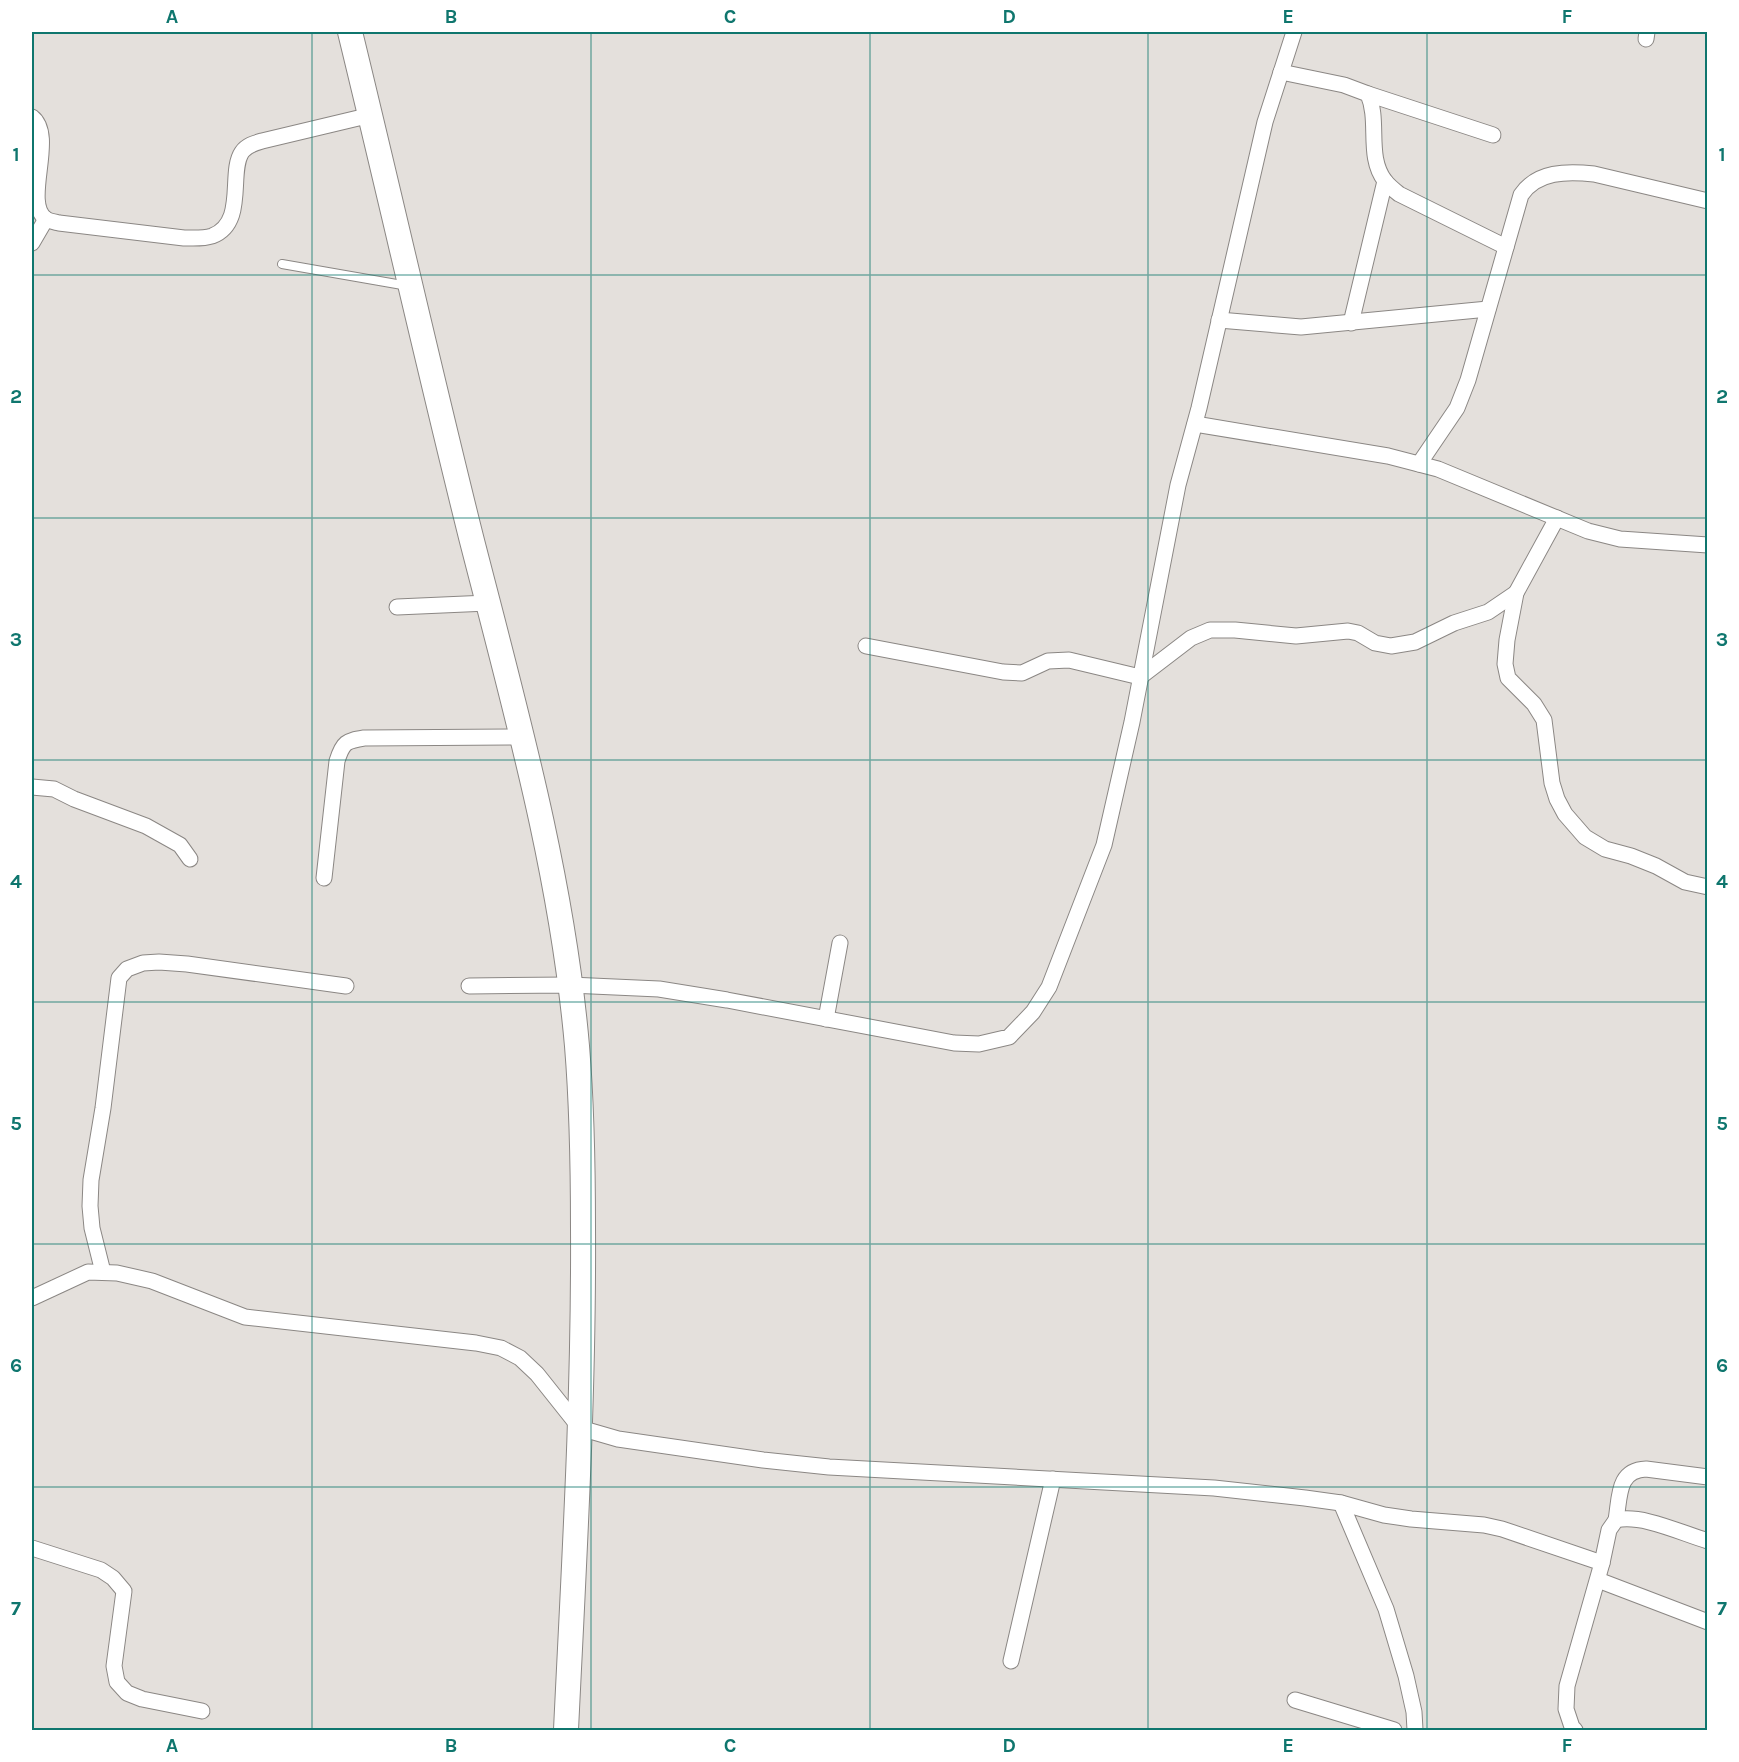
<svg xmlns="http://www.w3.org/2000/svg" width="1739" height="1762" font-family="Karla,sans-serif">
<style>
.lines{fill:none;stroke-linecap:round;stroke-linejoin:round}
.service-casing{stroke:#8b8784;stroke-width:10}
.minor-casing{stroke:#8b8784;stroke-width:17}
.trunk-casing{stroke:#8b8784;stroke-width:26}
.service{stroke:#fff;stroke-width:8}
.minor{stroke:#fff;stroke-width:15}
.trunk{stroke:#fff;stroke-width:24}
.grid{fill:none;stroke:#0f766e;stroke-width:1.5;stroke-opacity:0.55}
.neatline{fill:none;stroke:#0f766e;stroke-width:2}
.grid-label{font-size:20px;text-anchor:middle;font-weight:bold;fill:#0f766e}
</style>
<rect width="100%" height="100%" fill="#e4e0dc"/>
<g class="lines">
<defs>
<polyline id="service" points="282,264 408,286"/>
<g id="minor">
<polyline points="1646,39 1647,32"/>
<path d="M1281 72 1344 85 1368 94C1380 122 1366 156 1385 181 1389 186 1394 190 1399 194L1506 247"/>
<polyline points="1368,94 1493,135"/>
<path d="M32 117C57 136 22 203 46 219 49 221 55 222 59 223L184 238C193 238 203 239 212 236 247 223 228 172 242 152 247 145 255 143 262 141L371 115"/>
<polyline points="32,243 46,219"/>
<polyline points="1219,320 1301,327 1488,309"/>
<polyline points="1351,323 1385,181"/>
<polyline points="1195,424 1388,456 1438,469 1588,531 1620,539 1708,545"/>
<path d="M1419 464 1457 408 1468 380 1521 195C1537 171 1567 171 1594 174L1708 201"/>
<polyline points="1557,518 1516,593 1507,640 1505,664 1508,678 1534,704 1544,720 1552,783 1557,799 1565,814 1585,837 1605,849 1631,856 1656,866 1685,882 1708,887"/>
<polyline points="397,607 488,603"/>
<polyline points="866,646 1003,672 1022,673 1048,661 1069,660 1140,677 1191,638 1210,630 1235,630 1296,636 1348,631 1358,633 1375,643 1391,646 1415,642 1454,623 1488,612 1516,593"/>
<polyline points="32,787 54,789 74,799 146,826 180,845 190,859"/>
<path d="M324 878 337 761C343 742 346 741 364 738L523 737"/>
<polyline points="469,986 570,985 659,989 727,1000 954,1043 979,1044 1009,1037 1033,1012 1049,987 1104,845 1132,722 1178,485 1199,408 1265,122 1294,32"/>
<polyline points="826,1019 840,943"/>
<polyline points="103,1272 92,1228 90,1206 91,1180 103,1108 119,978 127,969 143,963 159,962 187,964 346,986"/>
<polyline points="32,1298 88,1272 117,1273 152,1281 245,1317 476,1343 501,1348 520,1358 537,1374 580,1428 618,1439 763,1460 829,1467 1214,1488 1305,1498 1341,1503 1384,1515 1411,1519 1484,1525 1502,1529 1602,1563"/>
<polyline points="1341,1503 1386,1609 1406,1676 1414,1712 1415,1730"/>
<path d="M1616 1520C1620 1497 1617 1470 1646 1469L1708 1477"/>
<polyline points="32,1548 101,1570 113,1578 124,1591 114,1666 117,1682 127,1693 142,1699 202,1711"/>
<polyline points="1598,1580 1708,1622"/>
<polyline points="1011,1661 1053,1479"/>
<polyline points="1295,1700 1394,1730"/>
<path d="M1575 1730 1572 1727 1566 1709 1567 1686 1602 1563 1609 1530 1616 1520C1642 1514 1681 1533 1708 1541"/>
</g>
<path id="trunk" d="M350 32C391 200 429 369 471 537 514 705 562 873 577 1046 582 1107 583 1167 583 1228 584 1396 574 1563 566 1730"/>
</defs>
<!-- service casing -->
<use href="#service" class="service-casing"/>
<!-- minor casing -->
<use href="#minor" class="minor-casing"/>
<!-- trunk casing -->
<use href="#trunk" class="trunk-casing"/>
<!-- service -->
<use href="#service" class="service"/>
<!-- minor -->
<use href="#minor" class="minor"/>
<!-- trunk -->
<use href="#trunk" class="trunk"/>
</g>
<!-- grid -->
<path class="grid" d="M312 32V1730M591 32V1730M870 32V1730M1148 32V1730M1427 32V1730M32 275H1708M32 518H1708M32 760H1708M32 1002H1708M32 1244H1708M32 1487H1708"/>
<!-- border -->
<rect width="1739" height="1762" fill="none" stroke="#ffffff" stroke-width="66"/>
<rect x="33" y="33" width="1673" height="1696" class="neatline"/>
<g class="grid-label">
<text x="172" y="23">A</text>
<text x="451" y="23">B</text>
<text x="730" y="23">C</text>
<text x="1009" y="23">D</text>
<text x="1288" y="23">E</text>
<text x="1567" y="23">F</text>
<text x="16" y="161">1</text>
<text x="1722" y="161">1</text>
<text x="16" y="403">2</text>
<text x="1722" y="403">2</text>
<text x="16" y="646">3</text>
<text x="1722" y="646">3</text>
<text x="16" y="888">4</text>
<text x="1722" y="888">4</text>
<text x="16" y="1130">5</text>
<text x="1722" y="1130">5</text>
<text x="16" y="1372">6</text>
<text x="1722" y="1372">6</text>
<text x="16" y="1615">7</text>
<text x="1722" y="1615">7</text>
<text x="172" y="1752">A</text>
<text x="451" y="1752">B</text>
<text x="730" y="1752">C</text>
<text x="1009" y="1752">D</text>
<text x="1288" y="1752">E</text>
<text x="1567" y="1752">F</text>
</g>
</svg>
